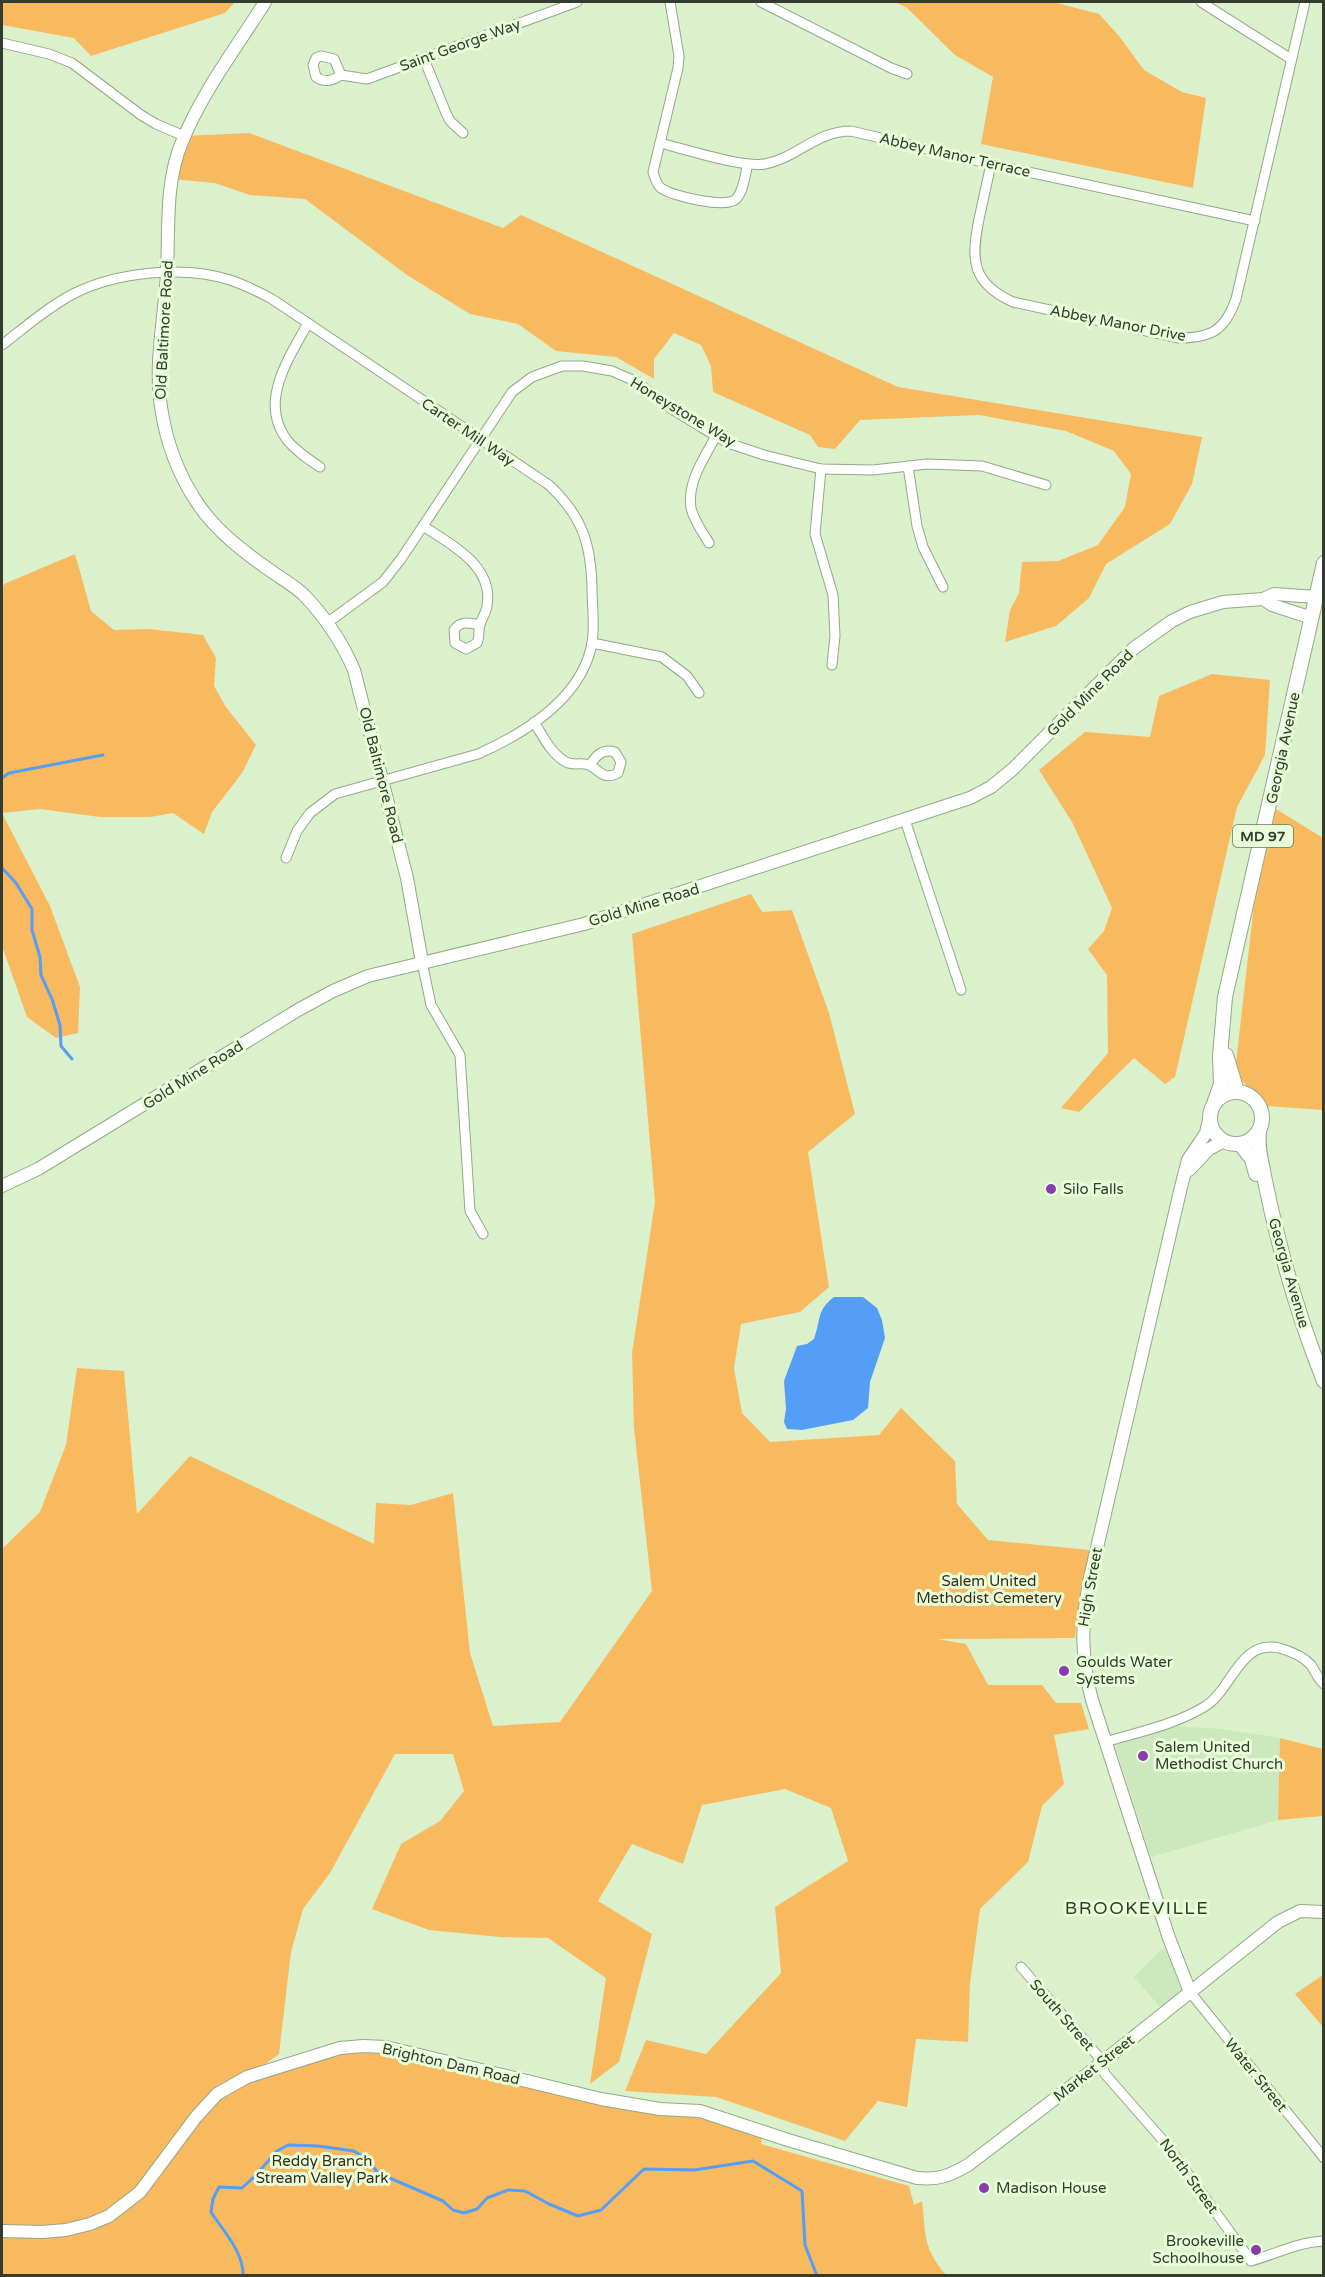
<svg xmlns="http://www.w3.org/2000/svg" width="1325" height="2277" font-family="'Varela Round',sans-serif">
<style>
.built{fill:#cce8bd}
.green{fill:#f9ba5f}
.water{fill:#549ef7}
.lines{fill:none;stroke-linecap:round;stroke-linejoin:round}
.stream{stroke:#549ef7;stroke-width:3}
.street-casing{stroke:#93a987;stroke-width:11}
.secondary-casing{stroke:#93a987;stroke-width:14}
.primary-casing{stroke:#93a987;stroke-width:16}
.street{stroke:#fff;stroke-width:9}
.secondary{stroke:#fff;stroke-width:12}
.primary{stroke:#fff;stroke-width:14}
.poi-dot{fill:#8b3cac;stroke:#e7fed9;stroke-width:2}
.labels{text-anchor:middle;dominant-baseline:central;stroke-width:6;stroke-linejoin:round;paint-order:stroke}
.shield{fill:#e7fed9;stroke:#697661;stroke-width:1.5}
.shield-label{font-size:14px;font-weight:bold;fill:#333c2e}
.street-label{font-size:15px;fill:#333c2e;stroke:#e7fed9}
.poi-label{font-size:15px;fill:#333c2e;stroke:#e7fed9;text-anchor:start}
.park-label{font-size:15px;fill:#3b2d1b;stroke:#e7fed9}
.quarter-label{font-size:18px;letter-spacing:1.5px;fill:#333c2e;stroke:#e7fed9}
</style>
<rect width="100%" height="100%" fill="#daf1cc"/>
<!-- built -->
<g class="built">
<polygon points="1174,1726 1221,1729 1280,1738 1278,1820 1151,1857 1114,1743"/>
<polygon points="1164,1947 1182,1985 1181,1992 1161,2008 1134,1977"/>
</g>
<!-- green -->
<g class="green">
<polygon points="2,2 235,2 225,13 91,56 74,38 2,25"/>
<polygon points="895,2 1053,2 1099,14 1119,36 1144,70 1182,92 1206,98 1193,188 981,144 993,77 955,55 907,8"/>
<polygon points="249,133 503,228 521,215 898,387 1202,437 1192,484 1170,524 1106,564 1089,598 1056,626 1005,642 1010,610 1019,593 1022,562 1058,561 1098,545 1125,507 1131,474 1114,451 1066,431 979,415 860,420 835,449 818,447 810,435 713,392 711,366 701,345 674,333 654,359 654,379 616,357 556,351 518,324 470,314 407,275 305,199 250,195 215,183 172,179 184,136"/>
<polygon points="75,554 91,611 114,630 149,629 203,635 216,658 214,686 226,707 256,745 242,773 212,812 204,834 173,813 150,817 100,817 40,809 2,813 50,906 80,987 78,1033 56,1038 27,1017 2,946 2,591 4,584"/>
<polygon points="1212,674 1270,680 1265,755 1237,807 1175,1077 1165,1084 1134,1058 1079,1112 1061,1108 1108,1053 1107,975 1088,949 1104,931 1112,908 1072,822 1039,770 1085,732 1150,737 1159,696"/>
<polygon points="1276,809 1323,838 1323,1110 1266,1106 1242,1081 1236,1063 1254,904"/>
<path d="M751 894 762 912 792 910 829 1013 855 1114 808 1152 829 1287 800 1312 741 1324 734 1368 742 1413 770 1442 879 1435 901 1408 955 1461 957 1504 988 1540 1090 1550 1080 1593 1075 1638 937 1639 966 1644 988 1685H1042L1056 1703H1081L1089 1729 1054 1735 1064 1784 1042 1806 1028 1862 980 1909 970 1983 968 2042 916 2039 907 2107 878 2101 845 2141 716 2097 625 2091 646 2040 706 2054 781 1973 775 1907 848 1861 831 1808 785 1789 702 1805 683 1864 632 1844 598 1901 652 1934 619 2062 590 2084 606 1978 548 1938 500 1937 429 1930 372 1909 401 1844 440 1821 464 1791 453 1754H395L330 1873 303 1909 291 1952 279 2054 249 2076 363 2046 764 2129 761 2144 909 2186 914 2205 922 2201C926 2236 923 2248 946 2275L2 2276V1549L40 1512 66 1445 77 1368 124 1371 137 1514 190 1456 374 1544 376 1503 411 1505 453 1493 470 1653 493 1726 560 1722 652 1591 634 1428 632 1353 655 1202 632 934Z"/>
<polygon points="1280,1738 1323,1749 1323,1816 1278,1820"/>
<polygon points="1323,1975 1323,2027 1295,1994"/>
</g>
<!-- water -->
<path class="water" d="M834 1297H863L877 1308 882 1320 885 1338 870 1382 868 1408 853 1420 802 1430 787 1429 784 1422 786 1409 784 1381 797 1346 807 1344 814 1339C821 1320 816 1311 834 1297Z"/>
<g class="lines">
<!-- stream -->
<g class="stream">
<polyline points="2,778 9,773 103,755"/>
<polyline points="2,868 16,883 32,909 32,930 40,957 41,975 52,999 60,1025 61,1046 72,1059"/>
<path d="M243 2276C244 2252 223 2231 211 2212L213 2199 219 2187 242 2188 256 2175 277 2151 288 2145 318 2146 354 2151 367 2159 378 2173 443 2201 453 2210 464 2213 477 2209 487 2198 508 2190 525 2191 549 2204 578 2216 601 2210 644 2169 694 2170 753 2161 802 2191 805 2245 817 2276"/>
</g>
<defs>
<g id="street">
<path d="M670 2 679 56 678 68 653 172C655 178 656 184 661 188 671 196 727 209 736 199 744 191 745 174 748 164"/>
<polyline points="761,2 891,68 907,74"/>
<polyline points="1201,2 1291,59"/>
<polyline points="2,43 49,54 72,63 141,115 156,124 184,136"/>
<path d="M321 56 334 59 341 75C332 81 325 83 316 77L313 65 316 58Z"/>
<polyline points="424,59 446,113 450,121 463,133"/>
<polyline points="341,75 367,79 577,2"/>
<path d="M660 143C684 149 744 168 765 164 797 158 816 131 851 131L991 164 1255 221"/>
<path d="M991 164C987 182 983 200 979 219 971 259 971 283 1013 302L1179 338C1212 338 1225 330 1236 299L1305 2"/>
<path d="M308 323C289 358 258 402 287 440 296 451 308 459 320 467"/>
<path d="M2 345C24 328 48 307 73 294 116 272 184 265 230 280 245 285 259 292 272 299L549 485C582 516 591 543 592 588 592 605 595 625 592 643 582 699 525 733 478 754L335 794 310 813 297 831 286 858"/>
<polyline points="908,466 917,526 923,547 943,587"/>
<polyline points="821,469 815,534 833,595 835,636 832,665"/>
<path d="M423 526C452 545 494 566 487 606 486 613 482 618 480 624 478 630 480 637 477 643L466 649 455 643 454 630C461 620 469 623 480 625"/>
<path d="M709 543C703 533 694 521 691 508 687 482 704 458 716 436"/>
<polyline points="327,623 383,582 401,559 512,392 532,377 562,366 583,366 612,371 637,382 670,408 716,436 728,443 764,455 821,469 873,470 927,464 982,466 1046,485"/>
<polyline points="592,643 662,657 687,676 699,693"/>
<path d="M534 722C543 736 551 754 566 762 573 766 582 762 589 765 600 770 603 781 618 773L621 762 615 752C602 748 596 756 590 765"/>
<polyline points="905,820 961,990"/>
<polyline points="422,962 431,1005 460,1055 470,1211 483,1234"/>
<path d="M1105 1742C1139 1732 1174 1725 1204 1707 1232 1691 1239 1639 1279 1648 1290 1651 1303 1656 1311 1665 1315 1671 1318 1679 1324 1684"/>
<path d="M1021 1967 1098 2056 1105 2074 1167 2145 1251 2261C1276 2254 1298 2242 1324 2241"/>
<polyline points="1190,1992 1324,2158"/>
</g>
<g id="secondary">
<path d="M265 2C237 47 202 92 182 142 165 182 169 229 167 272 165 316 154 363 161 407 166 441 179 476 198 504 217 532 244 552 271 571 282 579 295 586 304 595 325 617 342 642 354 670L407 878 422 962"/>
<polyline points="1263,599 1272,605 1312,618"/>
<polyline points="1189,1170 1209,1149 1224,1141"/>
<polyline points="2,1186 38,1169 298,1010 333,991 368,976 584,924 970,798 991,787 1013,769 1134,648 1172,621 1190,612 1223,602 1263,599 1274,594 1316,597"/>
<path d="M1190 1992 1169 1938 1092 1700C1081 1660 1081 1624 1089 1582L1181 1187 1188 1160 1206 1133 1209 1119"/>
<path d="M2 2231 42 2232 66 2230 90 2224 109 2216 140 2192 196 2117 217 2094 247 2077 340 2048 363 2046 386 2047 601 2099 660 2109 700 2111 788 2140 917 2178C939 2180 949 2176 968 2165L1090 2072 1278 1922 1300 1911 1324 1912"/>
</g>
<g id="primary">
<polyline points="1226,1055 1237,1091"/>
<circle cx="1236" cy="1118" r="26"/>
<polyline points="1215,1101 1221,1084 1220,1056 1225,997 1324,563"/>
<path d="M1259 1131C1257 1149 1262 1164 1265 1181 1279 1249 1298 1316 1324 1381"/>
<polyline points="1240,1144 1252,1159 1256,1174"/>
</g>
</defs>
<!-- street casing -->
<use href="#street" class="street-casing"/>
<!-- secondary casing -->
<use href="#secondary" class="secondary-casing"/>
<!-- primary casing -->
<use href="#primary" class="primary-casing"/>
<!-- street -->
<use href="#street" class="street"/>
<!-- secondary -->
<use href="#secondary" class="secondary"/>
<!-- primary -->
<use href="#primary" class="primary"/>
</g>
<!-- markers -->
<g class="poi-dot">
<circle cx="1051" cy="1189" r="6"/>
<circle cx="1064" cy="1671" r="6"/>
<circle cx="1143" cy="1756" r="6"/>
<circle cx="984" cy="2188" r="6"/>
<circle cx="1256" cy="2250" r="6"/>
</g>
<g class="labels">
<!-- shield labels -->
<rect class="shield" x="1233" y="825" width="60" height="22" rx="4.5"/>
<g class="shield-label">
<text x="1263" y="836">MD 97</text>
</g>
<!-- street labels -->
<g class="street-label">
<text transform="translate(460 45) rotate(-20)">Saint George Way</text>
<text transform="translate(955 155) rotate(13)">Abbey Manor Terrace</text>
<text transform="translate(1118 323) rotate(11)">Abbey Manor Drive</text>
<text transform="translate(164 330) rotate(-87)">Old Baltimore Road</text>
<text transform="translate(683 412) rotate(31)">Honeystone Way</text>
<text transform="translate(468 432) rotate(34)">Carter Mill Way</text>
<text transform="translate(1090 693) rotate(-45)">Gold Mine Road</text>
<text transform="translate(1283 748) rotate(-78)">Georgia Avenue</text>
<text transform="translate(381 775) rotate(76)">Old Baltimore Road</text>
<text transform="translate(644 905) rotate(-17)">Gold Mine Road</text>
<text transform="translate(193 1075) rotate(-32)">Gold Mine Road</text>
<text transform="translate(1289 1273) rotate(74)">Georgia Avenue</text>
<text transform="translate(1090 1587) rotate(-80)">High Street</text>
<text transform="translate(1062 2015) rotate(49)">South Street</text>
<text transform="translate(451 2064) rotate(13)">Brighton Dam Road</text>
<text transform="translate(1094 2068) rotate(-38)">Market Street</text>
<text transform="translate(1256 2075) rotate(51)">Water Street</text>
<text transform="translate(1189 2176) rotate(54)">North Street</text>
</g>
<!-- poi labels -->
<g class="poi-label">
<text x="1063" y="1189">Silo Falls</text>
<text x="1076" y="1662">Goulds Water<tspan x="1076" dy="17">Systems</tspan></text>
<text x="1155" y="1747">Salem United<tspan x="1155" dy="17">Methodist Church</tspan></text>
<text x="996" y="2188">Madison House</text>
<text x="1244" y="2241" text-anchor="end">Brookeville<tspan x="1244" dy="17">Schoolhouse</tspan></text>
</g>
<!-- park labels -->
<g class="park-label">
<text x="989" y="1581">Salem United<tspan x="989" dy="17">Methodist Cemetery</tspan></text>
<text x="322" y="2161">Reddy Branch<tspan x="322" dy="17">Stream Valley Park</tspan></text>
</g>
<!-- quarter labels -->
<g class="quarter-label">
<text x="1137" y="1908">BROOKEVILLE</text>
</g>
</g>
<!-- border -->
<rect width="1325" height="2277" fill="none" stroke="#333c2e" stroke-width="6"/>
</svg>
